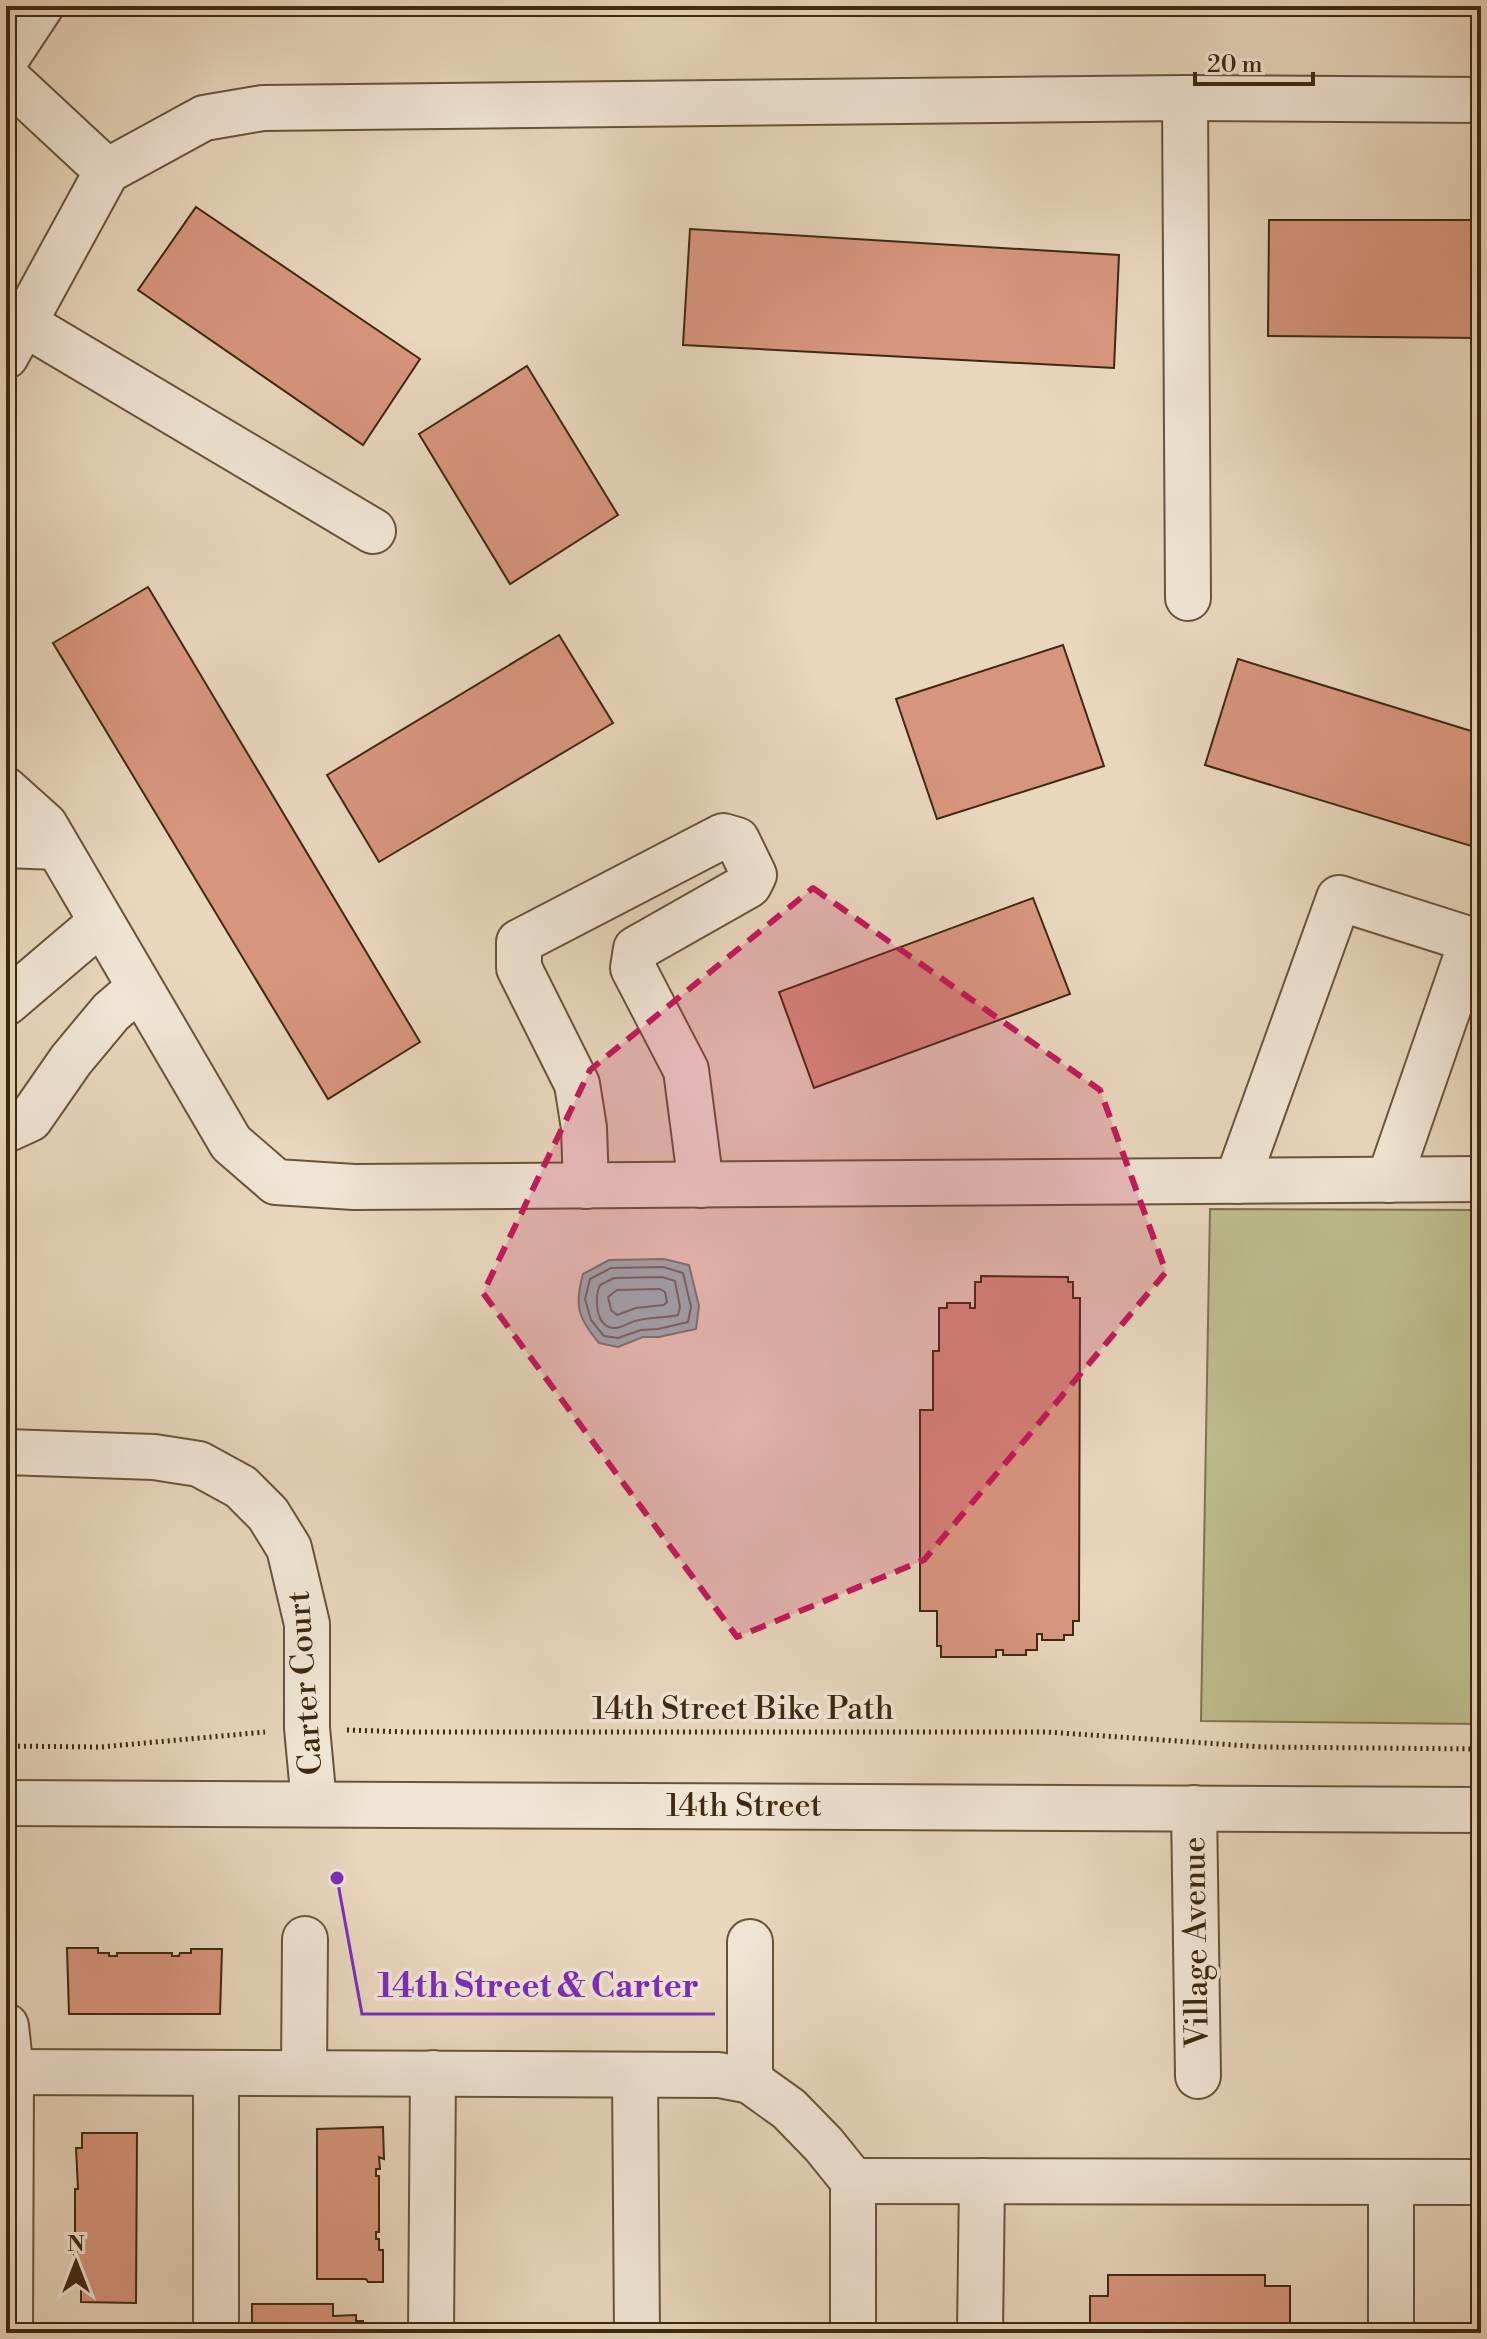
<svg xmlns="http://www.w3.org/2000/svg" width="1487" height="2339" font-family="'Libre Bodoni',serif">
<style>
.green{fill:#bdbc8c;stroke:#7e724e;stroke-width:2}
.water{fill:#97b9b2;stroke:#747f71;stroke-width:2}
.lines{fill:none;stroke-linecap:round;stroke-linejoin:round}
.shore{stroke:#6b7160;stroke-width:2}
.building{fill:#d8957d;stroke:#3f290f;stroke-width:2}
.minor-casing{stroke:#69543a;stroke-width:48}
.path{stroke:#3f290f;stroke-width:5;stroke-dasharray:2 4;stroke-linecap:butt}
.minor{stroke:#f0e4d4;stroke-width:44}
.marked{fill:#c2185b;fill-opacity:0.2;stroke:#c2185b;stroke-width:6;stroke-dasharray:16 10;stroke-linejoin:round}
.labels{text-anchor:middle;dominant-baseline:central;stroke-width:7;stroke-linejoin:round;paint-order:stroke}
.street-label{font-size:32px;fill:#3f290f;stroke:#f0e4d4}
.leader{fill:none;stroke:#7b2cbf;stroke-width:3}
.callout-dot{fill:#7b2cbf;stroke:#f0e4d4;stroke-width:3}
.callout-label{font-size:34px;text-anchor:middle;font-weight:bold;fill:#7b2cbf;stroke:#f0e4d4;stroke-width:7;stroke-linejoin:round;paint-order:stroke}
</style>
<rect width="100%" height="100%" fill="#e8d6bd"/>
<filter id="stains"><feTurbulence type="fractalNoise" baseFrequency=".0025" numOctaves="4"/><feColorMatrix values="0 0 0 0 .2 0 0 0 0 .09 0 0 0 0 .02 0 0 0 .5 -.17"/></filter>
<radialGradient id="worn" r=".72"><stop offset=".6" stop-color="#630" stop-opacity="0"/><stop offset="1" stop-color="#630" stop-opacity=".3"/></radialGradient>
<!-- green -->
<polygon class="green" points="1210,1209 1481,1210 1481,1724 1201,1721"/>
<!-- water -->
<path class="water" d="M664 1259 689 1265 699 1306 696 1329 659 1337H643L618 1347 599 1343C578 1318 574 1306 583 1274L609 1260Z"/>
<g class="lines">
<!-- shore -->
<g class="shore">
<polygon points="663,1267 683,1273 691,1307 688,1322 658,1329 641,1330 618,1338 604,1336 591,1320 585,1299 590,1279 611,1268"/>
<path d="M662 1277 675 1281 680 1307 678 1315C665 1318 652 1317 639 1320 631 1321 623 1328 615 1328 595 1328 594 1297 600 1285L614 1278Z"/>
<polygon points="660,1289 665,1292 667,1302 664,1305 636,1308 617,1315 611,1310 608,1297 617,1290"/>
</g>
</g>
<!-- building -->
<g class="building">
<polygon points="196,207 420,359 363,445 138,290"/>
<polygon points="1269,220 1481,220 1481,338 1268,336"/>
<polygon points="690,229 1119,255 1114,368 683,345"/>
<polygon points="527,366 618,515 510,584 419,434"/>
<polygon points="148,587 420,1042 328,1099 53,643"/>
<polygon points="559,635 613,723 379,862 327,775"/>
<polygon points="1063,645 1104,766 937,819 896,699"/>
<polygon points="1238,659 1481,734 1481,849 1205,765"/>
<polygon points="1033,898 1070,994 814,1088 779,992"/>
<polygon points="981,1276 1068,1277 1068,1282 1073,1282 1073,1298 1080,1298 1079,1621 1073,1621 1073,1635 1064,1635 1064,1640 1042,1640 1042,1634 1037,1634 1037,1650 1026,1650 1026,1655 1003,1655 1003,1650 996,1650 996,1657 941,1657 941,1646 937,1646 937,1611 920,1611 920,1410 933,1410 933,1351 939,1351 939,1308 947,1308 947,1303 970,1303 970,1308 975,1308 975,1282 981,1282"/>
<polygon points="67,1948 98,1948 98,1953 109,1953 109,1956 117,1956 117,1953 172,1953 172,1956 179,1956 180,1953 191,1953 191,1949 222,1949 220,2014 69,2014"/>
<polygon points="383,2127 384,2159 379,2157 380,2169 376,2169 376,2176 379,2176 379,2232 376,2232 376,2239 379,2239 379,2250 383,2250 383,2282 368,2282 366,2279 317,2279 317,2129"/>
<polygon points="82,2133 137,2133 136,2303 81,2302 81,2286 74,2286 74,2252 77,2252 77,2245 75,2245 75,2189 78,2189 76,2148 82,2148"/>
<polygon points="1108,2275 1265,2275 1265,2286 1290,2286 1290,2333 1090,2333 1090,2296 1108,2296"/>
<polygon points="252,2304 333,2304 333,2316 356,2315 356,2321 363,2321 364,2333 252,2333"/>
<rect x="67" y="2325" width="65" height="8"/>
</g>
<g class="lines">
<defs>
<g id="minor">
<polyline points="6,59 41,6"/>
<polyline points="6,77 107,171 204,118 263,108 1185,98 1481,100"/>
<polyline points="1185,98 1188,598"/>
<polyline points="25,324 373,531"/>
<polyline points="6,356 107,171"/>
<polyline points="6,790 45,825 231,1143 276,1182 354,1187 1481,1179"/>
<polyline points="6,845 56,847"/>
<polyline points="6,1003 100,923"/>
<polyline points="6,1130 30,1119 71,1060 111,1012 139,988"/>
<polyline points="1389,1180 1472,940"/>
<polyline points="1237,1181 1339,898 1481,943"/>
<polyline points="586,1186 584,1128 577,1084 519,968 519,942 723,836 737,840 754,875 749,885 636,949 633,968 686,1070 701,1185"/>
<polyline points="6,1452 154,1457 199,1464 241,1487 268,1514 289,1548 307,1624 307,1728 314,1803"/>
<polyline points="6,1803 1481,1810"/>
<polyline points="1194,1808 1198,2076"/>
<polyline points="750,1942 750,2081"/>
<polyline points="6,2026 11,2072 10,2333"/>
<polyline points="6,2072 719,2075 750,2081 789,2109 824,2145 853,2181 853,2333"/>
<polyline points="216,2073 216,2333"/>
<polyline points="304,2073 305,1939"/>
<polyline points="635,2075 637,2333"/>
<polyline points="853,2181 1481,2182"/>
<polyline points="431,2333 433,2073"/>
<polyline points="980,2333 982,2181"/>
<polyline points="1391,2333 1391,2182"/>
</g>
</defs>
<!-- minor casing -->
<use href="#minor" class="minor-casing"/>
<!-- path -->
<g class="path">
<polyline points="347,1730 408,1732 1047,1732 1263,1747 1481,1749"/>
<polyline points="6,1746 101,1747 265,1732"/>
</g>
<!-- minor -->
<use href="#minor" class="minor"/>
</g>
<!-- marked area -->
<path class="marked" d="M813 888 1100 1090 1166 1272 924 1560 737 1637 483 1293 590 1070Z"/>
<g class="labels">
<!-- street labels -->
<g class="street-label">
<text transform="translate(305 1683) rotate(-94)">Carter Court</text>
<text x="743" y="1709">14th Street Bike Path</text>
<text x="744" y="1806">14th Street</text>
<text transform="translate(1196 1942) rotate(-91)">Village Avenue</text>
</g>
</g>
<!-- callouts -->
<path class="leader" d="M337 1878L362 2014H715"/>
<circle class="callout-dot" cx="337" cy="1878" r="8"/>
<g class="callout-label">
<text x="538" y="1997">14th Street &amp; Carter</text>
</g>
<!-- margin -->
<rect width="1487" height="2339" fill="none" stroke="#e8d6bd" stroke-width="32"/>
<rect x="8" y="8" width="1471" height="2323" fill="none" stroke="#3f290f" stroke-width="4"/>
<rect x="16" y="16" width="1455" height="2307" fill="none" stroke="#3f290f" stroke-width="2"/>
<!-- north arrow -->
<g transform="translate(76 2263)" stroke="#f0e4d4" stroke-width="6" paint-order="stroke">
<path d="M0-6L14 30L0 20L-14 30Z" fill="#3f290f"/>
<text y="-12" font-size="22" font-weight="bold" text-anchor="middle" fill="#3f290f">N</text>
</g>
<!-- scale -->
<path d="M1195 72v12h118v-12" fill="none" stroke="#3f290f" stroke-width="4"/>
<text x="1207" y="72" font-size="24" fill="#3f290f" stroke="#f0e4d4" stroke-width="6" paint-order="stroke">20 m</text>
<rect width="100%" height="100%" filter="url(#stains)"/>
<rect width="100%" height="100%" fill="url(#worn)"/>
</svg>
